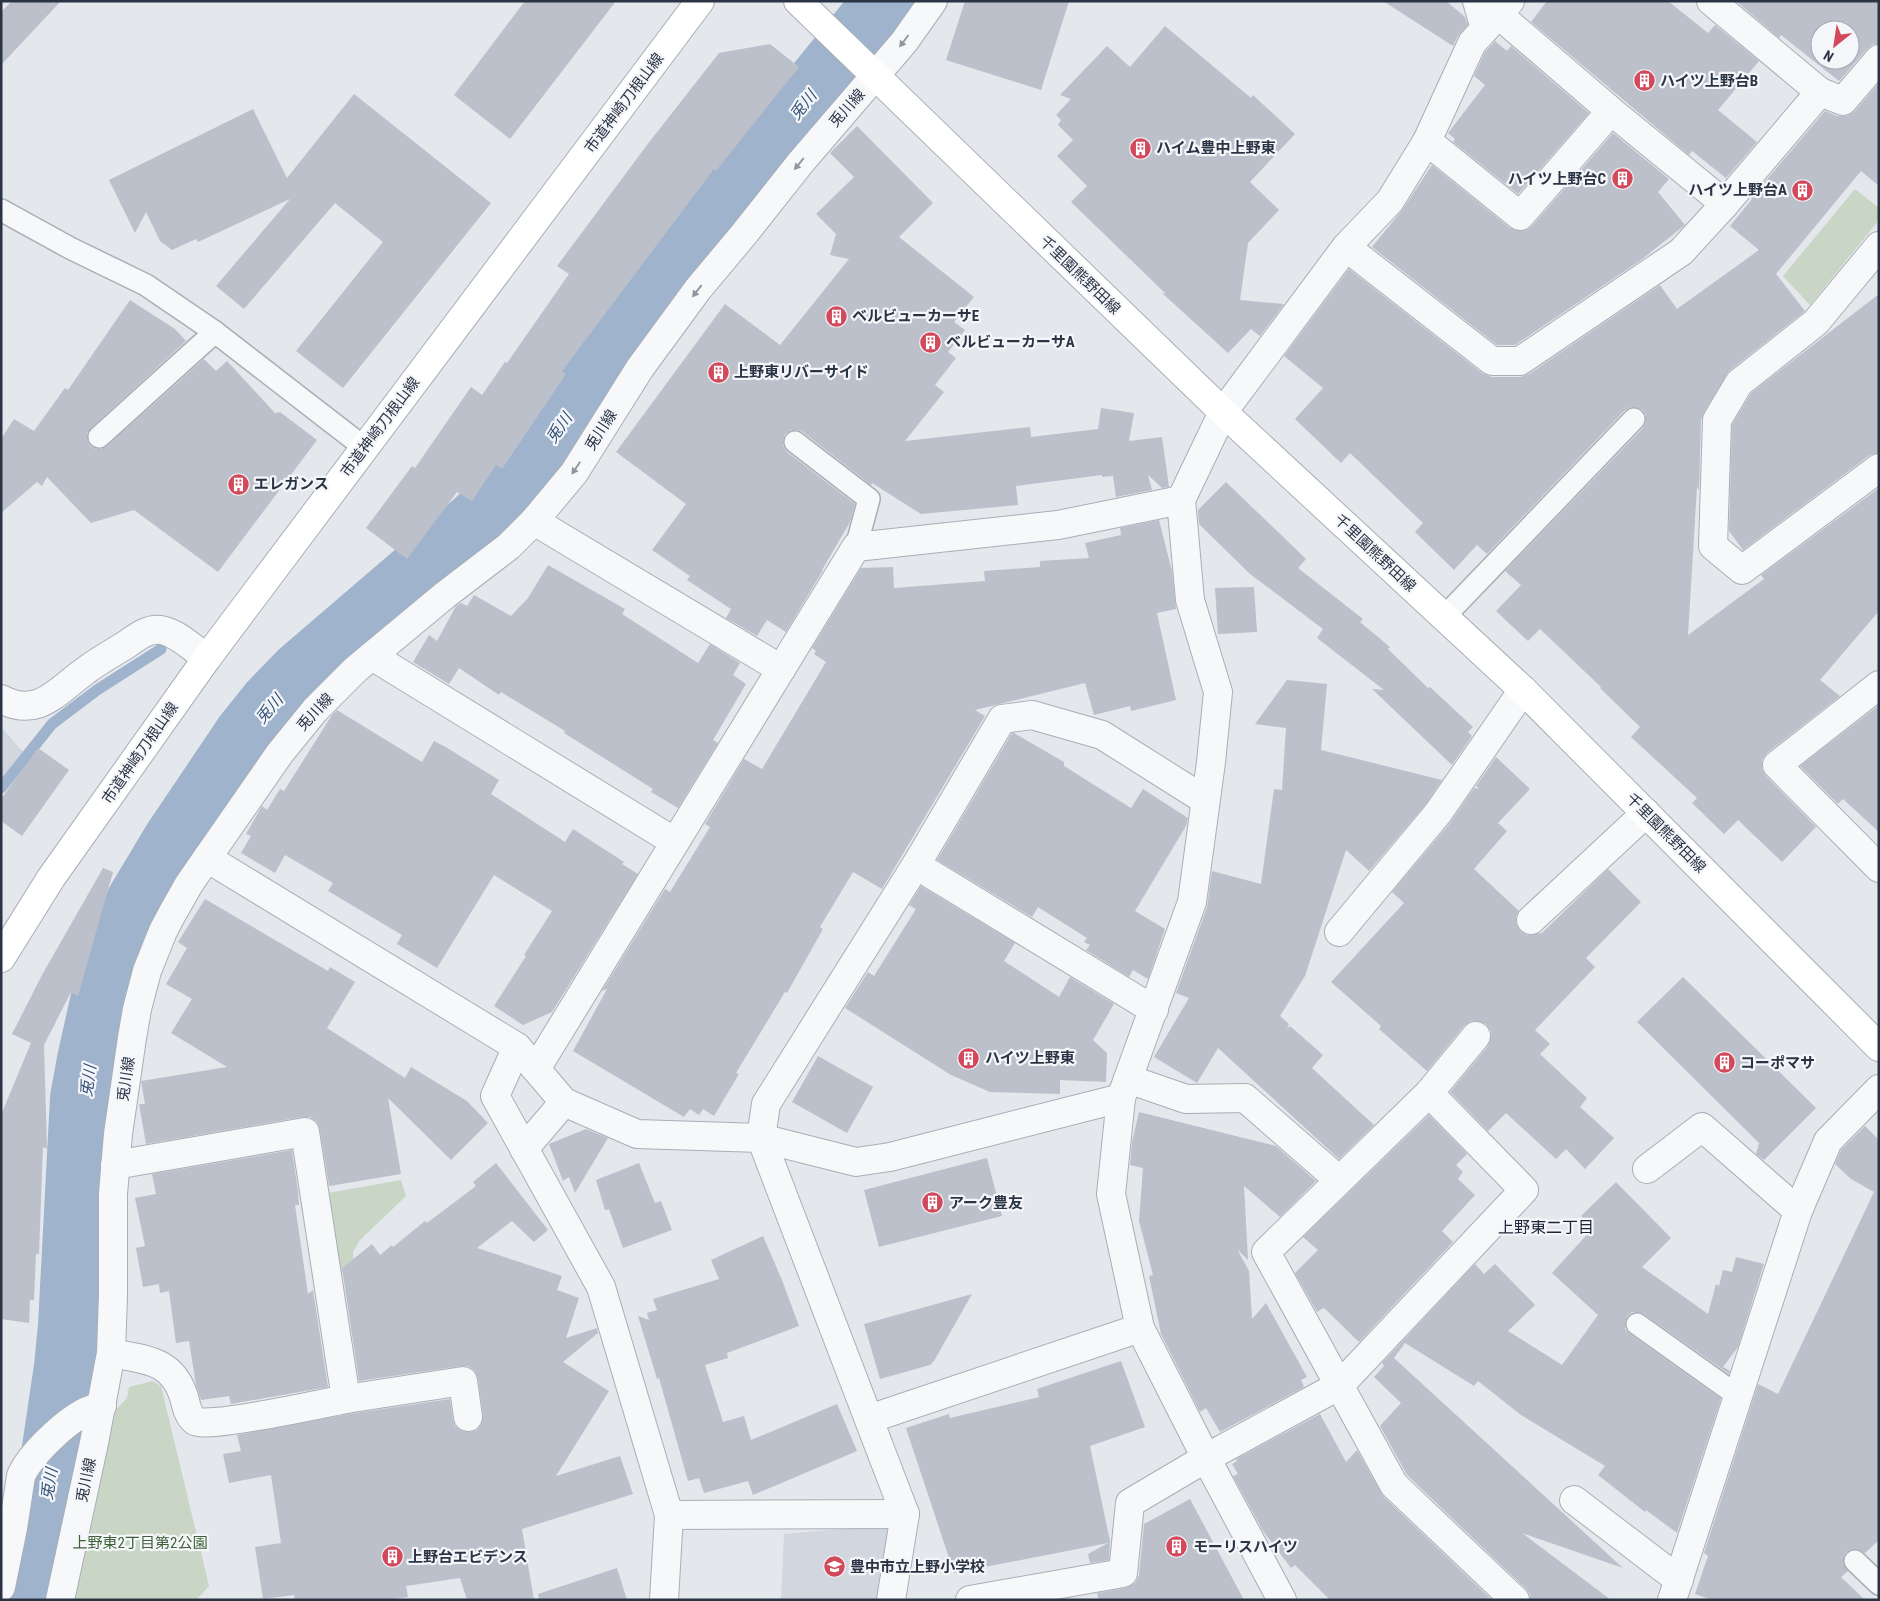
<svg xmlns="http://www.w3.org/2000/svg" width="1880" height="1601" font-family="'Roboto Condensed','Noto Sans JP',sans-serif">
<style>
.built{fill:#d2d6de}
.green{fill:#c9d6c5}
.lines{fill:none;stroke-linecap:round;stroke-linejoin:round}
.stream{stroke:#9fb4cc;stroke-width:11}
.river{stroke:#9fb4cc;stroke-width:66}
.building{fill:#bbc0ca;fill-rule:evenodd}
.lane-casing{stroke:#a9aeb7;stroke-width:24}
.street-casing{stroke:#a9aeb7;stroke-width:30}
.secondary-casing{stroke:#a9aeb7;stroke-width:30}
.lane{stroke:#f7f8fa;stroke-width:21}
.street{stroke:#f7f8fa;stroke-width:28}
.secondary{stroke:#fff;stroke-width:28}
.oneway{fill:#9196a0}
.labels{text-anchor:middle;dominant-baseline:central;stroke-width:4.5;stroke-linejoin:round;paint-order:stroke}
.poi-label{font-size:15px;font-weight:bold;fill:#2b3445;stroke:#f4f6f9;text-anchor:start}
.street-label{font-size:15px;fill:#2b3445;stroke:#f4f6f9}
.park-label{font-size:15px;fill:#3f6138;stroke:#f4f6f9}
.water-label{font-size:16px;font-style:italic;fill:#34527a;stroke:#f4f6f9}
.neighbourhood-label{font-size:16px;fill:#1d2536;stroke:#f4f6f9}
</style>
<rect width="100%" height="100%" fill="#e4e7ec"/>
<!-- built -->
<g class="built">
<polygon points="1,727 24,753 1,781"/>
<polygon points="885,1525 895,1534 879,1600 781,1600 784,1534"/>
</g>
<!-- green -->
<g class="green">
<polygon points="1855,189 1879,208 1879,220 1810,305 1783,276"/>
<polygon points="401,1180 406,1196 360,1240 353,1252 354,1270 341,1273 328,1193"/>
<polygon points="153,1381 161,1386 209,1586 196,1600 69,1600 114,1412 127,1398 129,1387"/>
</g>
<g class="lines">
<!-- stream -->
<polyline class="stream" points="1,788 52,724 97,690 161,649"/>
<!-- river -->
<polyline class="river" points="25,1600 48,1495 67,1367 71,1326 83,1098 90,1060 105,993 123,938 139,902 175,842 247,735 271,705 302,673 478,522 517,484 550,445 618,339 672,266 887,1"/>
</g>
<!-- building -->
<g class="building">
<polygon points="12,1 61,1 1,65 1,12"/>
<polygon points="525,1 616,1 510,139 454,95"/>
<polygon points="965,1 1069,1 1041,90 946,60"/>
<polygon points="1383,1 1446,1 1465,17 1468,25 1458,36 1453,46"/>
<polygon points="1547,1 1668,1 1708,33 1715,25 1759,61 1718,110 1757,142 1726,178 1692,151 1689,155 1531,22"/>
<path d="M1736 1H1879V44H1873L1867 49 1839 81 1781 35 1779 38ZM1820 30H1850V60H1820Z"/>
<polygon points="1165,26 1251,98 1253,95 1295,134 1250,182 1279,210 1248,243 1240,300 1284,304 1260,336 1251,329 1228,353 1162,293 1166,294 1071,202 1087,186 1057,156 1073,140 1058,125 1061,120 1056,115 1071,99 1060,95 1107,46 1130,67"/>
<polygon points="1495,41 1507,51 1511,46 1589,113 1518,194 1453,142 1455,139 1448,133 1485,85 1474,76 1485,52"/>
<polygon points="770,44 799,67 716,171 714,169 562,371 566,374 502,469 496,465 472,501 457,492 407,559 366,528 412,466 415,468 471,387 482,395 505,362 507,363 569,274 557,266 647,145 719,53"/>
<polygon points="1879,83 1879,186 1861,171 1776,274 1805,311 1729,371 1704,412 1701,420 1699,490 1697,487 1688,635 1764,579 1761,575 1879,488 1879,611 1820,680 1840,696 1767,753 1762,760 1762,769 1766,776 1816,827 1782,862 1738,820 1724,834 1692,803 1697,798 1631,737 1640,727 1600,688 1601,687 1540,629 1528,641 1496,611 1521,585 1505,571 1643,428 1646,422 1646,415 1643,410 1636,407 1630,407 1625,410 1487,554 1477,545 1454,570 1415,532 1423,523 1350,453 1341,463 1295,419 1323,388 1284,356 1349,269 1482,373 1492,377 1520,377 1529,374 1660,285 1677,309 1759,250 1730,226 1752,199 1751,198 1825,111 1837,116 1847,116 1855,111"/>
<polygon points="354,94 491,203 343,388 296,351 383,242 335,203 244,309 216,286 290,199 198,242 196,239 172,250 160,241 146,212 135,233 109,180 253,109 287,178"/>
<polygon points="857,126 933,203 899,237 974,297 954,322 965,330 948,352 956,358 935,385 944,392 905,441 1030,427 1031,437 1098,429 1101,408 1134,413 1129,441 1162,437 1169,487 1162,488 1148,475 1152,490 1116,497 1113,476 1102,477 1102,475 1016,486 1018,505 921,514 872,483 871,485 803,432 797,430 791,430 785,434 783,440 783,446 787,452 855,504 850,522 822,570 823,570 786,632 767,620 757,636 726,618 731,609 687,580 690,576 652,550 686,504 616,452 725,304 780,345 849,259 830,255 836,234 816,214 854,177 830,153"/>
<polygon points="1613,133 1669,179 1658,192 1685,225 1641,260 1515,345 1497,345 1372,247 1403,209 1432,165 1510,228 1518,231 1526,230 1532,226"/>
<polygon points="1879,294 1879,453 1870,455 1743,550 1729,531 1732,425 1751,393"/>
<polygon points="130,300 175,329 186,341 91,428 87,433 87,439 90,446 96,449 101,449 107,446 204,359 216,371 227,361 275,413 280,412 317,440 218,572 134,510 91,523 47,477 42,486 37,482 1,513 1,439 14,419 34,431 65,388 68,390"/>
<polygon points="1226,482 1306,559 1298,568 1363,619 1360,622 1390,647 1388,649 1428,688 1430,687 1473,727 1468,732 1472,736 1452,765 1372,689 1384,690 1317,638 1323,629 1250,574 1199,524 1198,510"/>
<polygon points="1159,520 1172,571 1176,609 1157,613 1176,700 1131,711 1130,706 1094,715 1085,683 975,710 985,716 882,889 853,872 820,927 823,929 787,993 785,992 736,1073 739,1074 714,1116 703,1109 699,1115 690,1109 684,1117 573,1051 607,989 602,991 665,889 670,892 710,827 705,824 744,759 762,769 826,662 814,654 816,651 812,648 861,568 893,567 894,588 985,581 984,571 1040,567 1040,561 1089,558 1085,543 1121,535 1120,528"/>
<polygon points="548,565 625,609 622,614 698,663 710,644 740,663 733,675 746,684 713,740 718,743 678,808 651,792 653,789 564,733 565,731 501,692 499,695 459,668 449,684 413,662 429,635 437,641 456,606 461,603 467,606 474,595 511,616 528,598"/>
<polygon points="1254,587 1257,632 1218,634 1215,588"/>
<polygon points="1287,680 1327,684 1321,750 1442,780 1426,804 1369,871 1346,850 1305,976 1280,1016 1289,1024 1287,1029 1290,1026 1323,1055 1312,1068 1374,1125 1339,1159 1218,1048 1197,1083 1154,1057 1189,998 1176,993 1207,907 1212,871 1261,884 1274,789 1282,790 1286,728 1255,724"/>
<polygon points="1879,705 1879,832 1843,799 1838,804 1800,766"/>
<polygon points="337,710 422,762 434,741 444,746 499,780 491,794 565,842 573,829 624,862 622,864 638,874 552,1012 523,1025 494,1006 526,956 524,955 552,911 494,875 437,968 397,944 402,935 328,891 333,883 285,855 275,873 241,853 251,836 246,834 262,806 267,810 280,789 284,791 332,715"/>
<polygon points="1012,733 1014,733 1064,762 1064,766 1131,808 1143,789 1188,818 1186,826 1135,911 1165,929 1148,979 1133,970 1129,977 1086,950 1090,945 1084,942 1087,938 1038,907 1032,917 937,860"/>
<polygon points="38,748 69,770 22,836 1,821 1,799"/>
<polygon points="1496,757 1530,789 1498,823 1507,831 1474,869 1519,911 1516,916 1516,923 1520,931 1527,935 1542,933 1608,869 1641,902 1586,958 1595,967 1535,1030 1550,1044 1540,1054 1587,1098 1580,1107 1614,1138 1585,1169 1566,1149 1556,1159 1506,1113 1488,1131 1450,1092 1488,1046 1491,1038 1491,1031 1486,1024 1478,1021 1471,1021 1464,1026 1427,1071 1379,1029 1381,1026 1331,982 1404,903 1392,892 1450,823 1474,788 1479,789 1476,786"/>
<polygon points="103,868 113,872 78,996 71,992 44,1045 47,1149 43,1147 39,1254 36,1254 34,1300 30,1300 29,1323 1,1319 1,1115 31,1043 12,1034 42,975"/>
<polygon points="921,886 1015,943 1004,961 1059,997 1070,977 1114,1004 1093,1040 1107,1053 1106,1082 1060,1080 1060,1094 990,1092 951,1075 845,1008 868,972 874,976 916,909 909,905"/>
<polygon points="205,899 328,971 330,967 355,982 327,1028 405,1078 411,1067 467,1101 488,1123 451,1160 388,1098 401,1174 329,1186 320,1130 317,1122 310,1117 302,1117 146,1144 139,1104 145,1104 141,1081 227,1067 171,1033 192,999 166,984 187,948 178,942"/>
<polygon points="1683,977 1816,1108 1764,1160 1756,1154 1759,1143 1637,1022"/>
<polygon points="818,1056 873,1087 847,1133 792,1102"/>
<polygon points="1139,1112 1276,1146 1316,1181 1280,1217 1244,1186 1248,1260 1237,1249 1249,1271 1252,1319 1266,1303 1307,1377 1301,1380 1304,1387 1220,1432 1206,1408 1200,1412 1161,1334 1149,1276 1153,1275 1139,1221 1143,1168 1130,1165 1132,1142"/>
<polygon points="1429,1115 1467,1154 1456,1165 1463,1172 1458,1179 1475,1195 1442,1231 1453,1242 1359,1342 1324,1308 1317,1312 1295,1273 1318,1250 1303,1237"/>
<polygon points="1865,1126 1879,1140 1879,1540 1865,1553 1857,1549 1852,1549 1846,1552 1843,1558 1843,1564 1848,1571 1841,1577 1865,1600 1712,1600 1695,1594 1708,1556 1704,1553 1758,1384 1778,1394 1874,1192 1851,1179 1835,1164 1841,1150"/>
<polygon points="586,1129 608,1138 575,1193 569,1177 563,1181 549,1144"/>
<polygon points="292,1150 298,1191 299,1205 295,1205 308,1294 313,1290 328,1387 231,1404 229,1396 201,1400 196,1385 189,1341 176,1343 169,1291 160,1293 159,1284 143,1287 136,1248 145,1246 135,1198 156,1194 152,1174"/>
<polygon points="987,1158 1002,1216 879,1247 864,1190"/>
<polygon points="496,1163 548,1230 534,1242 512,1221 477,1248 562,1276 557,1290 579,1298 566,1338 597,1328 598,1333 563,1362 609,1391 556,1476 620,1456 633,1494 522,1529 534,1600 467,1600 460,1578 406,1586 408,1597 385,1600 295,1600 294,1595 263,1599 255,1547 281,1543 271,1475 229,1483 223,1454 241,1451 237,1435 349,1414 450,1399 453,1420 455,1426 462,1431 471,1432 477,1430 482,1423 483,1415 478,1379 475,1371 468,1366 461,1366 359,1381 342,1268 372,1244 380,1255 392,1245 393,1247 425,1221 427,1223 476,1186 473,1182"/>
<polygon points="639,1163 655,1203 661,1201 672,1230 623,1248 609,1209 605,1210 596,1180"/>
<polygon points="1616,1182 1671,1238 1642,1267 1708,1314 1716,1284 1719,1286 1723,1270 1732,1272 1736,1257 1764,1264 1738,1347 1723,1367 1730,1371 1729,1374 1644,1314 1639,1312 1632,1312 1627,1316 1625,1322 1625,1329 1630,1334 1721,1399 1677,1533 1646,1510 1645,1512 1598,1475 1605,1466 1521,1415 1478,1381 1474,1386 1405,1343 1394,1358 1623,1568 1522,1533 1611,1600 1530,1600 1530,1595 1526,1589 1407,1475 1380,1426 1401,1403 1374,1377 1384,1366 1382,1363 1475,1264 1484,1274 1495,1264 1535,1305 1508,1331 1562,1365 1598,1315 1552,1273 1593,1228 1581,1216"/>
<polygon points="763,1236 782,1280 799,1326 727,1353 728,1358 705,1365 723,1422 744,1416 751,1440 837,1404 857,1451 753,1495 748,1481 704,1493 699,1478 688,1481 659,1378 657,1379 638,1316 649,1320 647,1313 657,1310 653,1299 719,1279 711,1260"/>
<polygon points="972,1294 934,1361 930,1365 880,1379 864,1324"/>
<polygon points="1121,1361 1145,1427 1090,1446 1110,1541 1109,1560 1090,1563 1088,1554 1108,1543 954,1573 906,1428 949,1414 950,1418 1031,1399 1039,1397 1037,1389"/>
<polygon points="1320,1414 1346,1462 1357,1450 1383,1496 1492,1600 1330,1600 1295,1565 1291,1568 1263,1531 1233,1476 1238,1474 1232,1464 1237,1461 1236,1459"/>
<polygon points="1190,1499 1244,1600 1099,1600 1097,1593 1126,1588 1135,1583 1139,1575 1144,1524"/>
<polygon points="617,1568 627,1600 539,1600 538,1594"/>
</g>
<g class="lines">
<defs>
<g id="lane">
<polyline points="1,210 70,248 146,285 215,332 365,448"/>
<polyline points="99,437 215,332"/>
<polyline points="795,442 869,499 856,547"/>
<polyline points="1444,617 1634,419"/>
<polyline points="1637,1324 1738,1396"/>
<polyline points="1855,1561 1879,1584"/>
</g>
<g id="street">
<polyline points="1477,1 1485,29"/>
<polyline points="1711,1 1820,92"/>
<polyline points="1499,15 1611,111 1725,204 1820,92 1843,101 1879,59"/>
<polyline points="1427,141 1520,216 1611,111"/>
<polyline points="1879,246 1816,322 1739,383 1717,420 1713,546 1742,570 1879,468"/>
<polyline points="1346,247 1492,361 1520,361 1681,252 1725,204"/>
<polyline points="534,521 781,669"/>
<polyline points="372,656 675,842"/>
<polyline points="1879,685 1777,765 1879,868"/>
<path d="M1 699C38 719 57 691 85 671 98 661 113 653 127 644 137 637 148 628 161 630 178 633 193 649 207 658"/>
<polyline points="207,858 517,1047 564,1102 637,1134 761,1138 856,1162 890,1157 1121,1098"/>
<polyline points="916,865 1154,1010"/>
<polyline points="1531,920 1646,813"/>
<polyline points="1339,932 1438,813 1523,690"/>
<polyline points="1476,1036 1429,1093 1266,1252 1394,1485 1515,1600"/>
<polyline points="517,1047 495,1096 601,1287 669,1515 664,1600"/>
<polyline points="536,1069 856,547 1058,525 1181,500"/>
<polyline points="1128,1079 1186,1099 1245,1098 1339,1180"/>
<polyline points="524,1149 564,1102"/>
<polyline points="1647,1169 1702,1127 1798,1211"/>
<path d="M111 1353C145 1360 172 1359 184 1397 186 1405 188 1416 195 1421 207 1429 325 1403 346 1399L305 1132 115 1165"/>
<polyline points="346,1399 463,1381 468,1417"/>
<polyline points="869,1419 1140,1328"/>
<polyline points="1574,1500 1679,1580"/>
<polyline points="669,1515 905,1514"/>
<path d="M1 1587 13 1528 21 1476C30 1455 63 1424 83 1413 89 1410 96 1408 102 1406"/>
<polyline points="60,1600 94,1443 111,1353 113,1295 113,1194 118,1134 132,1038 137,1009 147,971 163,931 172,914 189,884 280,753 315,710 356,669 445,595 509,546 534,521 574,473 640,368 698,289 744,234 801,162 904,42 933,1"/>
<polyline points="891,1600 905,1514 761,1138 766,1104 916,865 1002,719 1032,715 1102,735 1205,800"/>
<polyline points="970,1600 1123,1573 1130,1503 1206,1458 1340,1385 1524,1190 1429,1093"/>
<polyline points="1282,1600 1206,1458 1140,1328 1111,1194 1121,1098 1192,902 1211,762 1218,692 1190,600 1181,500 1223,412 1346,247 1390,201 1427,141 1472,43 1510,1"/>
<polyline points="1672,1600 1798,1211 1828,1141 1879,1089"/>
</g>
<g id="secondary">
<polyline points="798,1 1223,412 1523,690 1879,1047"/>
<polyline points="1,958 51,878 207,658 700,1"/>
</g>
</defs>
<!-- lane casing -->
<use href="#lane" class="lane-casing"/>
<!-- street casing -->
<use href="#street" class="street-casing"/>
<!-- secondary casing -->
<use href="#secondary" class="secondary-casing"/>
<!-- lane -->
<use href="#lane" class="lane"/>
<!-- street -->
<use href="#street" class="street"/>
<!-- secondary -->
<use href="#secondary" class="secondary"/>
</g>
<!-- one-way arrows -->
<defs><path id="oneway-solid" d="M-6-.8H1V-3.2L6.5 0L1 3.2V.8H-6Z" transform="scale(1.25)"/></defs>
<g class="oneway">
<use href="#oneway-solid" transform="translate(904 41) rotate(127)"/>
<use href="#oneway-solid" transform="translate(799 164) rotate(129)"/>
<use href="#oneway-solid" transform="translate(697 291) rotate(128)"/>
<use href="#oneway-solid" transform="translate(576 468) rotate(124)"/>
</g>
<!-- icons -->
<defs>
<symbol id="building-disc" viewBox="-11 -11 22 22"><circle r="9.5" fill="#d1495b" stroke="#f4f6f9"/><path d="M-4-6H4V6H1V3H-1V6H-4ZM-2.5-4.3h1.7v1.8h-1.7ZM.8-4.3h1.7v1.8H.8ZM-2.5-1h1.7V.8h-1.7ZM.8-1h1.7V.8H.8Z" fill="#fff"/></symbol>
<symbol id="school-disc" viewBox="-11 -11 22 22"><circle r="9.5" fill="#d1495b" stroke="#f4f6f9"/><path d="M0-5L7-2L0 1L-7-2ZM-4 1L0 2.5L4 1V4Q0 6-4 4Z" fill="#fff"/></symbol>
</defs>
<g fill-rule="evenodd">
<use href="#building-disc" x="1632" y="68" width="25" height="25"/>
<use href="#building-disc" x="1128" y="136" width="25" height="25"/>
<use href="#building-disc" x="1610" y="166" width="25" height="25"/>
<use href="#building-disc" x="1790" y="178" width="25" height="25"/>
<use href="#building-disc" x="824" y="304" width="25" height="25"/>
<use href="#building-disc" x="918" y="330" width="25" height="25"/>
<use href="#building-disc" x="706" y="360" width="25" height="25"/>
<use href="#building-disc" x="226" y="472" width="25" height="25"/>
<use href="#building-disc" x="956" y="1046" width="25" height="25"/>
<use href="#building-disc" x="1712" y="1050" width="25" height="25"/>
<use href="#building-disc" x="920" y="1190" width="25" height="25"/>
<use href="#building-disc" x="1164" y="1534" width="25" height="25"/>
<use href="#building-disc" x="380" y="1544" width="25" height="25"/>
<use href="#school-disc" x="822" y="1554" width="25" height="25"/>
</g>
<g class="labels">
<!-- poi labels -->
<g class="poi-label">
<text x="1660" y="81">ハイツ上野台B</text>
<text x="1156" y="148">ハイム豊中上野東</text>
<text x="1606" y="179" text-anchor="end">ハイツ上野台C</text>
<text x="1787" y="190" text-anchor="end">ハイツ上野台A</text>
<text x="852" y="316">ベルビューカーサE</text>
<text x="946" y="342">ベルビューカーサA</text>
<text x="734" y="372">上野東リバーサイド</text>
<text x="254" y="484">エレガンス</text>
<text x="985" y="1058">ハイツ上野東</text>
<text x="1740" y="1063">コーポマサ</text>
<text x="949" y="1203">アーク豊友</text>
<text x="1193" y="1547">モーリスハイツ</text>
<text x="408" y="1557">上野台エビデンス</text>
<text x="850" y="1567">豊中市立上野小学校</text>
</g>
<!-- street labels -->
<g class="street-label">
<text transform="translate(624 103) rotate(-53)">市道神崎刀根山線</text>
<text transform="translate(847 108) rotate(-48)">兎川線</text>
<text transform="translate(1080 275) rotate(44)">千里園熊野田線</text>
<text transform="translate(380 427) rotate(-53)">市道神崎刀根山線</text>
<text transform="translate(601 430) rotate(-57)">兎川線</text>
<text transform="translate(1375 553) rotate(43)">千里園熊野田線</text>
<text transform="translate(315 712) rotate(-47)">兎川線</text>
<text transform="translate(140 753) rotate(-55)">市道神崎刀根山線</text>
<text transform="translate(1666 833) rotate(45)">千里園熊野田線</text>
<text transform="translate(126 1079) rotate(-81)">兎川線</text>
<text transform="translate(86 1480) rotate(-78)">兎川線</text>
</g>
<!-- park labels -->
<g class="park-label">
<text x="140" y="1543">上野東2丁目第2公園</text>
</g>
<!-- water labels -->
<g class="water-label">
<text transform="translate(803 105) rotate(-51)">兎川</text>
<text transform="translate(559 428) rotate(-55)">兎川</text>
<text transform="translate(269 709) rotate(-49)">兎川</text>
<text transform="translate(88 1081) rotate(-82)">兎川</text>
<text transform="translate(49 1484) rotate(-80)">兎川</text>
</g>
<!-- neighbourhood labels -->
<g class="neighbourhood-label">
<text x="1546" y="1227">上野東二丁目</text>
</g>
</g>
<!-- border -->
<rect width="1880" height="1601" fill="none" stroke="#2b3445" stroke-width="5"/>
<!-- north arrow -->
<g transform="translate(1835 45) rotate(210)"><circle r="24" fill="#f4f6f9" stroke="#a4a8b1"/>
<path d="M0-4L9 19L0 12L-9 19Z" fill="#d1495b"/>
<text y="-8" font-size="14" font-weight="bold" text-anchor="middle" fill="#2b3445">N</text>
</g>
</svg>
